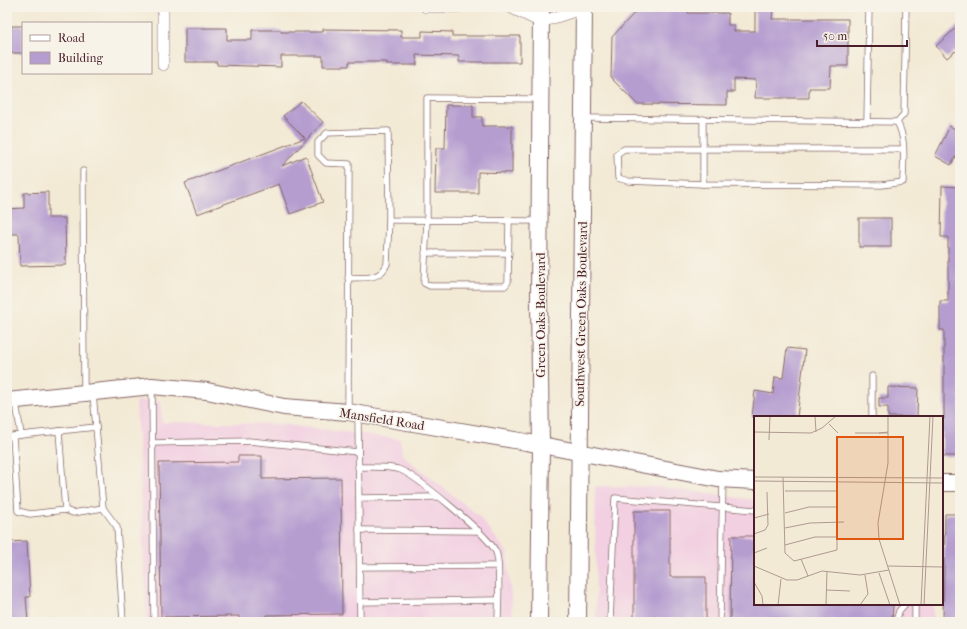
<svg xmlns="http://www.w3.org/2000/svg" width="967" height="629" font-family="'IM FELL French Canon',serif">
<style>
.built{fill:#f2cfe1}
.building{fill:#b59dd0}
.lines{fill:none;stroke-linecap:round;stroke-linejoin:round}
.lane-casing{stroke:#856666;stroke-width:7}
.street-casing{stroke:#856666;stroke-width:12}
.secondary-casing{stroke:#856666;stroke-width:18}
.lane{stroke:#fff;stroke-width:5.5}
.street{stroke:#fff;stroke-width:11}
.secondary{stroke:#fff;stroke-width:16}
.labels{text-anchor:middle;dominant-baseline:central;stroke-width:3;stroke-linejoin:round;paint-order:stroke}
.street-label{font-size:13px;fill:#4a1f2b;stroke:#f7f3e8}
.inset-road{fill:none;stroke:#af9991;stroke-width:1}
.view{fill:#e0560e;fill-opacity:0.15;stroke:#e0560e;stroke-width:2}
.inset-edge{fill:none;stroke:#4a1f2b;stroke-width:2}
</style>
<rect width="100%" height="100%" fill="#f7f3e8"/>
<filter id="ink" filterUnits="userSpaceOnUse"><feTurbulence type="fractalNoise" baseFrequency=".025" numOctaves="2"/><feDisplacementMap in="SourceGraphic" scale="8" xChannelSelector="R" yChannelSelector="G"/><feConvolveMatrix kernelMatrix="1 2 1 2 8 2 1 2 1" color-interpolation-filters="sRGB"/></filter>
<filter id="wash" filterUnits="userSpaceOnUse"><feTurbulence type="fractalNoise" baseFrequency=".012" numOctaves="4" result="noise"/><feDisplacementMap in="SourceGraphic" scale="16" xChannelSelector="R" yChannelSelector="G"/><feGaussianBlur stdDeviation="0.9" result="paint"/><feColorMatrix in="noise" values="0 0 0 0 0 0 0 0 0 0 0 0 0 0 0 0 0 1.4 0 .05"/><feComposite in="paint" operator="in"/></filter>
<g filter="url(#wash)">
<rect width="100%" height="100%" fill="#f3ead5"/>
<!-- built -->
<g class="built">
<polygon points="136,401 161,401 162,422 280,424 400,439 402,455 478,515 507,552 513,622 147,622"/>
<polygon points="595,486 659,487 755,500 755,604 933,604 933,622 596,622"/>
</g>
<g id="blocks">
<!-- building -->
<g class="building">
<polygon points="755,7 773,7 772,19 848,19 848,66 831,66 830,88 809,88 809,98 755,98 756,80 734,79 734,92 727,92 727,105 637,104 611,78 612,37 638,9 688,10 688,13 728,13 728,25 734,25 734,31 755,31"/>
<polygon points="960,24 960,56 955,51 947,58 936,46"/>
<polygon points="11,26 23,26 23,53 10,53"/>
<polygon points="185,28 227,28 227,40 252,40 252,30 281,30 281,32 323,32 323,29 401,30 401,37 422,37 422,31 452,32 452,36 520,36 520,62 459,62 459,56 416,55 417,65 387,65 387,62 349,62 349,66 323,66 323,56 281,56 281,67 217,65 217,62 185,62"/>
<polygon points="301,101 323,122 282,166 306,156 323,202 290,214 279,184 197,214 185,183 305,138 283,116"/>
<polygon points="446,105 473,105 473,117 482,117 482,126 512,126 512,173 478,172 478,193 435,193 436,148 445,148"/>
<polygon points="950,126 960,132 960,159 955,157 951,165 935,156"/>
<polygon points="942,186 960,187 960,456 942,456 942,419 944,419 944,330 940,330 940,301 948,301 948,237 941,237"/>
<polygon points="48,192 48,218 65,218 66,265 20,266 19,234 7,234 7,209 24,208 24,193"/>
<rect x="859" y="218" width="32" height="29"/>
<polygon points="787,348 805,350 797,417 752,417 755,391 773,394 775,377 783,378"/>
<polygon points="888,387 918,388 917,417 888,417 888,407 879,407 879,398 888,398"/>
<polygon points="238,456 262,456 262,479 341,478 342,614 267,615 267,621 239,622 239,616 161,617 159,463 238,462"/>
<polygon points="634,511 670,511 670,577 706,577 706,622 634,621"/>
<polygon points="945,514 960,514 960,622 943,622"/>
<polygon points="731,536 755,536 755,604 893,604 892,622 730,622"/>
<polygon points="27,541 30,597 26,597 28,622 9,622 7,599 7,542"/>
</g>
</g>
</g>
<g filter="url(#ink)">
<use href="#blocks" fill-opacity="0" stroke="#856666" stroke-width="1"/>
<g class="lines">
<defs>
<g id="lane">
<polyline points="585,118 897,122 904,114 906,7"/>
<polyline points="703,119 703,184"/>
<polyline points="867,121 869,7"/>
<path d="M897 122C907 139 903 163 903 182L882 185 703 184 628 181 618 178 617 154 624 149H903"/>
<polyline points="83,171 84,392"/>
<polyline points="509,221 508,282 505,286 430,286 424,283 427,220 427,98 538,99"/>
<polyline points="425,253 509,253"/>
<path d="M348 278C364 277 380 281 387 264L389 220"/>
<polyline points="872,376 872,417"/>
<polyline points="152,388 154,622"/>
<polyline points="93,394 96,427"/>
<polyline points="16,402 21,435 96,427 103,508 117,527 123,622"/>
<polyline points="348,410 349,164 326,163 318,155 318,142 327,133 388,131 389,220 537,221"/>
<polyline points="358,414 360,622"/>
<polyline points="59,431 65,510 73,513 103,508"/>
<polyline points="13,436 18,511 30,514 65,510"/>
<polyline points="7,437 21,435"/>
<polyline points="152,443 249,441 358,452"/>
<path d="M358 467C371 467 386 466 398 469 415 474 488 535 496 552 501 563 498 607 498 622"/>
<polyline points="359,498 437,497"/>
<polyline points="359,530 479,531"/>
<polyline points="360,567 497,566"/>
<polyline points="360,602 498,600"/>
<polyline points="610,622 615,498 755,510"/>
<polyline points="720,622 723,480"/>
<polyline points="896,622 899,611 905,604"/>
<polyline points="915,622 915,604"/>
</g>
<g id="street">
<polyline points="426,7 457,7"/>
<polyline points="510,7 541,22 584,8"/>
<polyline points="163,65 163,7"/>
</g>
<g id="secondary">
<polyline points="7,401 152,386 207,391 284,407 348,412 526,442 718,479 755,481"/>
<polyline points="942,483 960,483"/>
<polyline points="539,622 541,445 539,303 541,7"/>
<polyline points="578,622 584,7"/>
</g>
</defs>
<!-- lane casing -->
<use href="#lane" class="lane-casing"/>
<!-- street casing -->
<use href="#street" class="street-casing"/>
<!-- secondary casing -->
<use href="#secondary" class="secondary-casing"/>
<!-- lane -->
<use href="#lane" class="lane"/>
<!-- street -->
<use href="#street" class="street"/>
<!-- secondary -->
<use href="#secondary" class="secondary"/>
</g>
</g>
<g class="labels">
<!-- street labels -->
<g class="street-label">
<text transform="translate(581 314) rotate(-89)">Southwest Green Oaks Boulevard</text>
<text transform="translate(540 315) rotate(-90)">Green Oaks Boulevard</text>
<text transform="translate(382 419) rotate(9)">Mansfield Road</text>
</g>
</g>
<!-- overview -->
<g transform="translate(754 416)">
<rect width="189" height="189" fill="#f3ead5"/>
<path class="inset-road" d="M61 0 62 16M134 0V47L124 107 125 123 146 189M75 8 84 17M0 16 57 17 68 12 82 0M134 16 125 17H134M101 17H125M15 24 16 0M0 61 189 62M29 61 31 137 40 145 83 134V65M0 65 189 67M31 75H84M31 97 55 91H84M0 102 15 98M31 112 56 107 90 106M0 118 11 114 14 109 13 76M31 129 61 121H84M0 137 13 132M47 143 54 160M0 150 33 164H43L68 155 106 159 135 154M134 150 189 151M125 157 136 189M0 166 8 180 9 189M72 174 96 175M24 189 27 163M72 189 73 155M106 189 114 178 111 159M167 189 176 0M170 189 179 0"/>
<path class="view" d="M83 21H149V123H83Z"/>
<rect width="189" height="189" class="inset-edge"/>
</g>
<!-- margin -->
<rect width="967" height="629" fill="none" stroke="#f7f3e8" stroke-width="24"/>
<!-- legend -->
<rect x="22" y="22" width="130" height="52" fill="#f7f3e8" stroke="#b29e9c"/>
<rect x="30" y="35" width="20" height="6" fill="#ffffff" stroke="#b29e9c"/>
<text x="58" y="42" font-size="12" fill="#4a1f2b">Road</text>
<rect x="30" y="52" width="20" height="12" fill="#b59dd0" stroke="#b29e9c"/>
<text x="58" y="62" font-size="12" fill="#4a1f2b">Building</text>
<!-- scale -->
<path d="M817 40v6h90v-6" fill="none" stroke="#4a1f2b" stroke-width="2"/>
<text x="823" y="40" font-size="12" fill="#4a1f2b" stroke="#f7f3e8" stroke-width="3" paint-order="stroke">50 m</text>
</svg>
